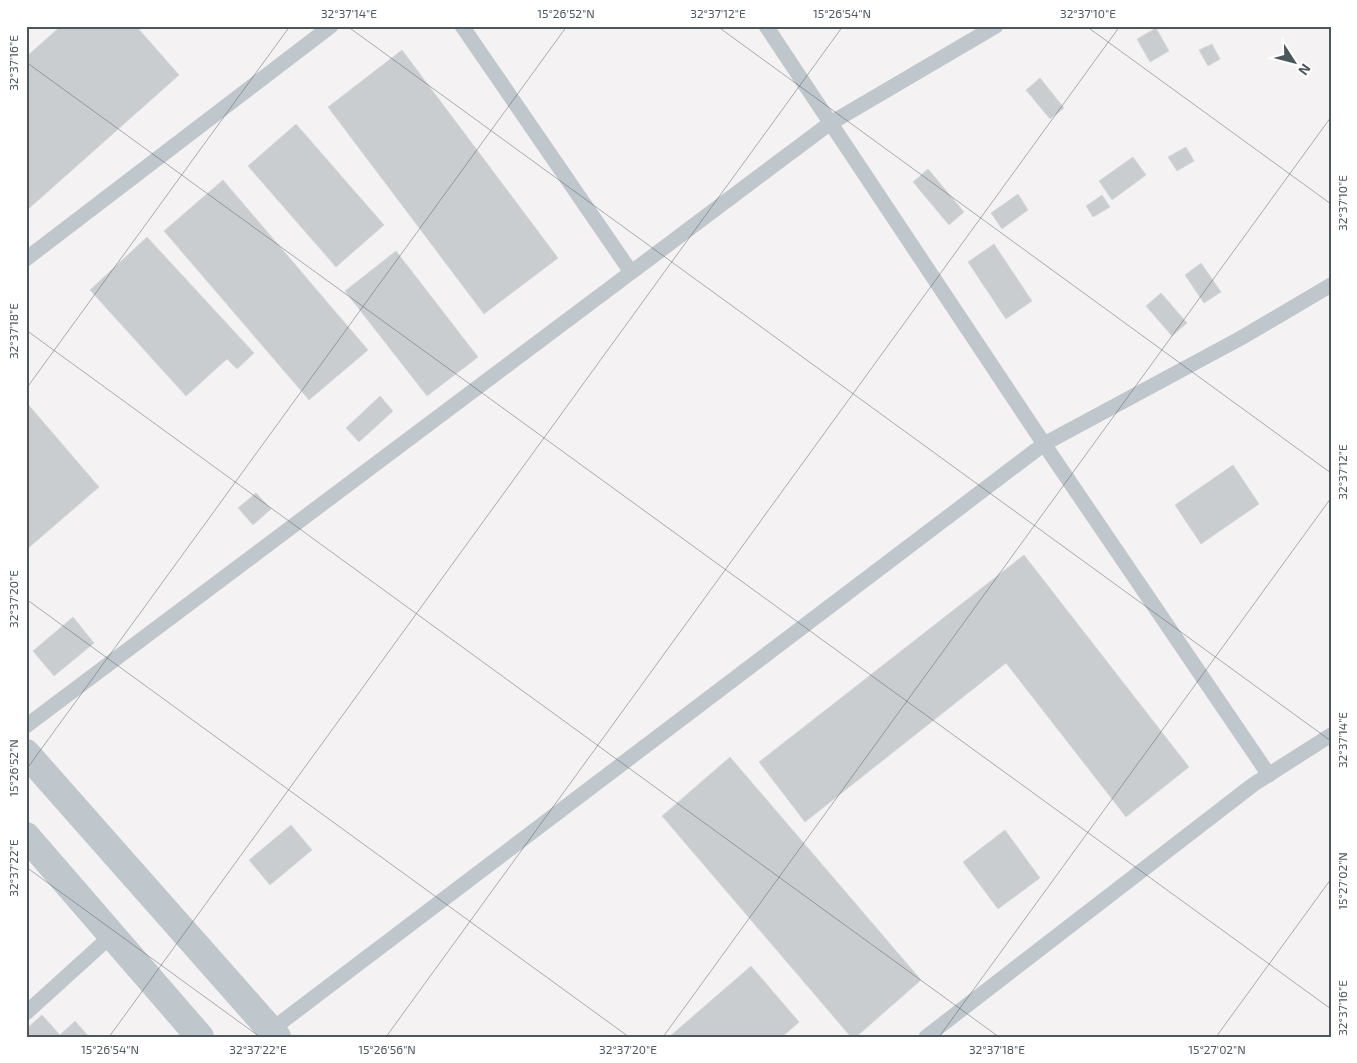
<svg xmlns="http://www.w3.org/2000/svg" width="1357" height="1063" font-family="'Exo 2',sans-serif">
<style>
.building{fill:#c9cdd0;stroke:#d6d9dc}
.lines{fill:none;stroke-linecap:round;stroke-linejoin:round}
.lane{stroke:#bfc7cd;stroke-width:15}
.street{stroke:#bfc7cd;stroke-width:28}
.ticks{fill:none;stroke:#4b575d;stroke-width:1;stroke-opacity:0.45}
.neatline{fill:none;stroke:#4b575d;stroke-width:2}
.ticks-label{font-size:12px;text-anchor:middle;fill:#4b575d}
</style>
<rect width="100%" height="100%" fill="#f4f2f2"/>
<!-- building -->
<g class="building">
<polygon points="61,26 136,26 179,75 26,211 26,57"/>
<polygon points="1156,28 1169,51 1150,62 1137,39"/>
<polygon points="1212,44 1220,59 1208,66 1199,50"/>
<polygon points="402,50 558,258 484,314 328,107"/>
<polygon points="1040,78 1064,108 1050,119 1026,90"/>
<polygon points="296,124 384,225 336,267 248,166"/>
<polygon points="1186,147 1194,161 1177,171 1168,157"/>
<polygon points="1133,157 1146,175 1112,200 1099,181"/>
<polygon points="928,169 964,212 949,225 913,182"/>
<polygon points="223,180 368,350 309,400 164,231"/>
<polygon points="1018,194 1028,210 1002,229 991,213"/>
<polygon points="1102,195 1110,207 1093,217 1086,206"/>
<polygon points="147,237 254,353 237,369 227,359 186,396 90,290"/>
<polygon points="994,244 1032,301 1006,319 968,262"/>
<polygon points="396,251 478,357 427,396 345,291"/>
<polygon points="1201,263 1221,292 1204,303 1185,275"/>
<polygon points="1161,293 1187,323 1172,336 1146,306"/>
<polygon points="380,396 393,411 359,442 346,428"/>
<polygon points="26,402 99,487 26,550"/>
<polygon points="1233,465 1259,504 1201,544 1175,505"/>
<polygon points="256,493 271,509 253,525 238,508"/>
<polygon points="1024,555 1189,767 1126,817 1006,663 805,822 759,762"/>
<polygon points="73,617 94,643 54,676 33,651"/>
<polygon points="730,757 921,980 856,1037 851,1037 662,816"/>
<polygon points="291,825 312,850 270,885 249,860"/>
<polygon points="1005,830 1040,878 998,909 963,862"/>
<polygon points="751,966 799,1022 782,1037 669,1037"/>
<polygon points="42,1015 60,1035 75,1021 89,1037 26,1037 26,1029"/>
</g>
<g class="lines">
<!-- lane -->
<g class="lane">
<polyline points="462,26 631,272"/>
<polyline points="766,26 1044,444 1269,775"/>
<polyline points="26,259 331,26"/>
<polyline points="26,726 829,124 996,26"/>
<polyline points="26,1013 112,935"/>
<polyline points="271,1030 1044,444 1241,338 1331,285"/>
<polyline points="926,1037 1254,784 1331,735"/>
</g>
<!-- street -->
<g class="street">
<polyline points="26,753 277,1037"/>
<polyline points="26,836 200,1037"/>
</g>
</g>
<!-- ticks -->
<path class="ticks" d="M347 26 1331 741M717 26 1331 473M1086 26 1331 204M26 62 1331 1009M26 330 999 1037M26 389 290 26M26 599 629 1037M26 770 567 26M26 867 260 1037M109 1037 843 26M386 1037 1120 26M663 1037 1331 117M939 1037 1331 498M1216 1037 1331 879"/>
<!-- border -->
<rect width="1357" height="1063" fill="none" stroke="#ffffff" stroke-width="55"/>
<!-- north arrow -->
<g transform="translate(1294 62) rotate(126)" stroke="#ffffff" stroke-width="4" paint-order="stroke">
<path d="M0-4L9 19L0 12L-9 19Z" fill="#4b575d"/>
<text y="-8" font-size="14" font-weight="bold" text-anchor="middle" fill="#4b575d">N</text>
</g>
<rect x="28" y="28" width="1302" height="1008" class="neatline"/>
<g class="ticks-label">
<text x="349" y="18">32°37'14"E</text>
<text x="566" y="18">15°26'52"N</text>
<text x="718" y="18">32°37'12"E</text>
<text x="842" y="18">15°26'54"N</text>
<text x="1088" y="18">32°37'10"E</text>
<text transform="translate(14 63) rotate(-90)" y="4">32°37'16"E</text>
<text transform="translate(1343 203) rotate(-90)" y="4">32°37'10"E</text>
<text transform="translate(14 331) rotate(-90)" y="4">32°37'18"E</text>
<text transform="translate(1343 472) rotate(-90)" y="4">32°37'12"E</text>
<text transform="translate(14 599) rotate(-90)" y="4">32°37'20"E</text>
<text transform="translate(1343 740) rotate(-90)" y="4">32°37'14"E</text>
<text transform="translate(14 768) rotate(-90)" y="4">15°26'52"N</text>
<text transform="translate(14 868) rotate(-90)" y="4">32°37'22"E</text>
<text transform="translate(1343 881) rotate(-90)" y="4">15°27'02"N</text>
<text transform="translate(1343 1008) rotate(-90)" y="4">32°37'16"E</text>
<text x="110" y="1054">15°26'54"N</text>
<text x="258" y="1054">32°37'22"E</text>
<text x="387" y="1054">15°26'56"N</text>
<text x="628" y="1054">32°37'20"E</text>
<text x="997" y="1054">32°37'18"E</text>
<text x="1217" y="1054">15°27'02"N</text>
</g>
</svg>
